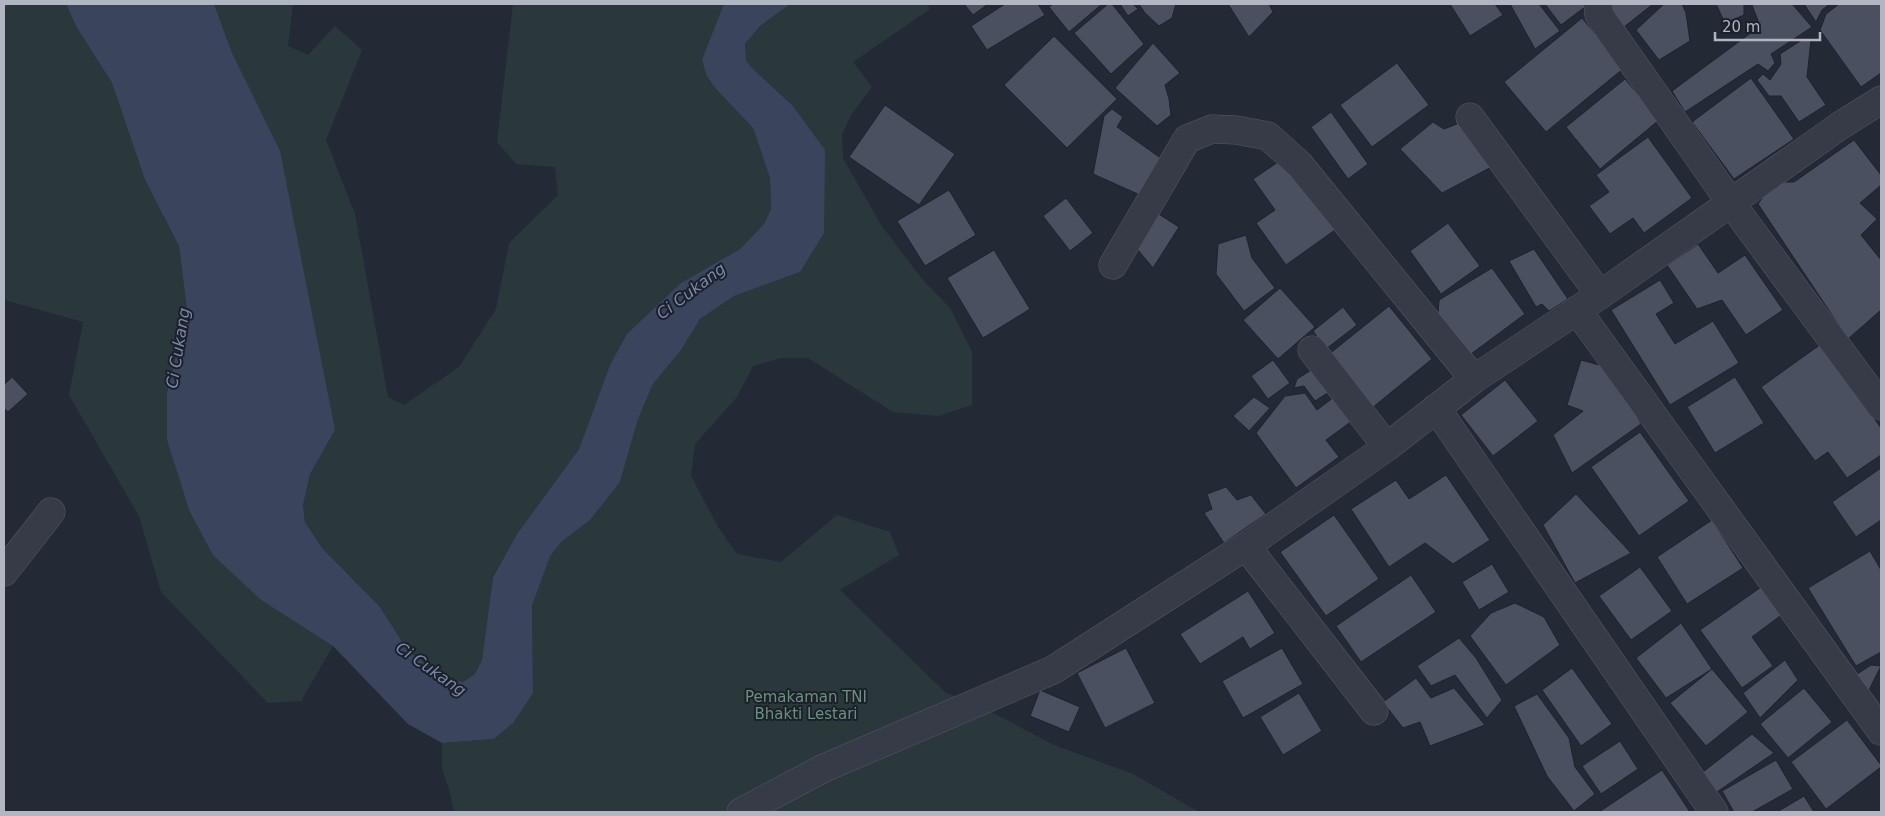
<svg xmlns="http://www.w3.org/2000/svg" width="1885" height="816" font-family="'DejaVu Sans',sans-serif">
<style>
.green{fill:#2a383b}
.water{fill:#3b445d}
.building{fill:#4a5060;stroke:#1e222e}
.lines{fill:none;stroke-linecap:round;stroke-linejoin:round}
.minor-casing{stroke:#555965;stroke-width:29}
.minor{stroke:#373b47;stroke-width:28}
.labels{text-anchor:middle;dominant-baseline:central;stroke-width:4;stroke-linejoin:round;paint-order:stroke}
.park-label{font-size:15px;fill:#6c917b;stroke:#1c202c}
.water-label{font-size:16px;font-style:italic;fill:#7d88a8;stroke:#1c202c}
</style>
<rect width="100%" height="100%" fill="#242936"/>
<!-- green -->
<g class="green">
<polygon points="4,4 66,4 76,26 112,83 145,180 179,246 187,310 167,393 167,440 189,510 261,600 333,646 301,701 268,703 161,592 139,516 69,395 83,322 8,301 4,298"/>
<polygon points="214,4 293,4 288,46 308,55 335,26 362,50 326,140 355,214 388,397 404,405 459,367 496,309 509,243 558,195 555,167 516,164 497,142 513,4 725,4 723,6 703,60 716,89 753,128 770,178 771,209 764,224 740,249 681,283 610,365 579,449 517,534 493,576 482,660 475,674 463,682 447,679 408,651 380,607 322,548 305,522 303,505 310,474 335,430 232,53"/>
<polygon points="790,4 927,4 930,9 853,62 872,87 851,115 842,134 843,158 881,225 922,279 950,308 972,352 972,405 938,416 893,412 808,358 781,358 753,366 737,397 695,444 691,476 718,527 737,554 781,562 837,515 890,532 899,555 840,590 946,693 974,703 1054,745 1133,774 1199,812 454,812 450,793 442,768 442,743 494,739 513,722 533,693 532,606 550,555 561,542 590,520 620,482 638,419 653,384 681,350 700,319 734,296 800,272 792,105 751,67 746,60 745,44 760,26"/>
</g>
<!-- water -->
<polygon class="water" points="66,4 214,4 232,53 280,151 335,430 310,474 303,505 305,522 322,548 380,607 408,651 447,679 463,682 475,674 482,660 493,577 517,534 579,449 610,365 627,334 681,283 740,249 764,224 771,209 770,178 753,128 716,89 707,76 702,60 723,6 725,4 790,4 760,26 745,44 746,60 751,67 792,105 825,150 824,233 800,272 734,296 700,319 681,350 653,384 638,419 620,482 590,520 561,542 550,556 532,606 533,693 513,723 494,739 442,743 408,724 333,646 261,600 213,555 189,510 167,440 167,393 187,310 179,246 145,180 112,83 76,26"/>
<!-- building -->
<g class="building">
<polygon points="964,4 988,4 973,15"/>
<polygon points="1005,4 1038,4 1045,15 987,50 971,26"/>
<polygon points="1053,4 1102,4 1069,32 1049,7"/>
<polygon points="1108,4 1112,4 1144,44 1111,74 1074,33"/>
<polygon points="1120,4 1133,4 1138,9 1128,16"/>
<polygon points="1139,4 1176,4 1172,18 1159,26 1145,13"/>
<polygon points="1228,4 1269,4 1273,12 1249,37"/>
<polygon points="1450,4 1495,4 1503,15 1470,36"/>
<polygon points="1510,4 1539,4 1560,31 1535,49"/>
<polygon points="1545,4 1589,4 1561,25"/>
<polygon points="1607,4 1653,4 1624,27"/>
<polygon points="1664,4 1682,4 1686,13 1690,41 1659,60 1636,30"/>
<polygon points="1716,4 1744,4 1744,15 1725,23"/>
<polygon points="1754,4 1792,4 1812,27 1771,54 1775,63 1768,71 1758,64 1685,112 1672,91 1760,26 1752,5"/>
<polygon points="1804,4 1830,4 1822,10 1816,22"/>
<polygon points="1839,4 1881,4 1881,73 1861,87 1820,30 1826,14"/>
<polygon points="1582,18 1624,68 1546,132 1504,82"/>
<polygon points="1054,36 1117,99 1067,148 1004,85"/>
<polygon points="1805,38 1811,40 1807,77 1826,105 1799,122 1781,96 1769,96 1757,80 1763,74 1770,80 1781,64 1780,54"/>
<polygon points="1153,43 1180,73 1165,85 1169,99 1171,115 1157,126 1115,88"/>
<polygon points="1397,63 1429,105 1372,147 1340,105"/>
<polygon points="1751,78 1794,139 1734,179 1692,122"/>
<polygon points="1625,79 1659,120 1600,169 1566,127"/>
<polygon points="885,105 955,154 919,205 849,157"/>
<polygon points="1112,109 1123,117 1117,127 1162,159 1140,195 1093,174 1104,116"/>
<polygon points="1331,112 1368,164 1348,179 1311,127"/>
<polygon points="1433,122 1444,129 1462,122 1501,162 1442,193 1400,149"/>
<polygon points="1648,137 1692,198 1644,233 1633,218 1610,234 1589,206 1609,192 1596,175"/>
<polygon points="1854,140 1881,175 1881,185 1860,203 1877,219 1861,235 1881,260 1881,310 1848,339 1758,204 1774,182 1794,182"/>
<polygon points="1284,158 1335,230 1286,265 1256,223 1275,210 1253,179"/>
<polygon points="949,190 976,235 925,266 897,221"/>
<polygon points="1066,198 1093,233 1070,251 1043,216"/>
<polygon points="1154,211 1179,227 1153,268 1133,244"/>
<polygon points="1448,223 1480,266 1441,294 1410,251"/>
<polygon points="1246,235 1252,258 1275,288 1244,311 1216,274 1218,244"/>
<polygon points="1698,244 1718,273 1745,255 1783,310 1746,335 1722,300 1697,309 1667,265"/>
<polygon points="1534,249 1568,299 1549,311 1542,304 1536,307 1509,261"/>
<polygon points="994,250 1030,309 983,338 947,278"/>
<polygon points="1492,268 1525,314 1467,357 1438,313 1439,300"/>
<polygon points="1660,280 1674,303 1656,314 1675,344 1713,321 1739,363 1670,405 1611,310"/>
<polygon points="1280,288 1315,327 1278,359 1243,320"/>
<polygon points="1389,306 1432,359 1372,408 1328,355"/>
<polygon points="1343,307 1357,325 1326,349 1313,331"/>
<polygon points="1821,344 1881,428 1881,455 1847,478 1828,452 1815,461 1761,387"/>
<polygon points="1273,360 1290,383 1268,399 1251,376"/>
<polygon points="1581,360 1614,369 1617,380 1641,424 1572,473 1553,435 1583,411 1567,405"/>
<polygon points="1316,367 1329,392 1315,401 1304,386 1294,388 1297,379"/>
<polygon points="12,377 28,394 8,412 4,408 4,385"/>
<polygon points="1735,377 1764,423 1715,453 1687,407"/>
<polygon points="1505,380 1538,421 1493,456 1461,415"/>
<polygon points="1305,393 1317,410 1334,397 1352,421 1326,440 1339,457 1296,488 1256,433 1285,396"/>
<polygon points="1254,397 1270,408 1249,431 1233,416"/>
<polygon points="1640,432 1689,501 1639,536 1591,467"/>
<polygon points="1881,468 1881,520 1856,537 1832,502"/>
<polygon points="1446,475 1490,540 1453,564 1425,543 1389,567 1351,509 1396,480 1409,499"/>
<polygon points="1226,487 1237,500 1251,495 1266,514 1224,543 1204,513 1212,509 1207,494"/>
<polygon points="1576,494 1631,553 1575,583 1543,525"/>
<polygon points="1334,515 1379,579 1326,616 1280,552"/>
<polygon points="1712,520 1743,568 1687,604 1657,557"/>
<polygon points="1870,551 1881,570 1881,652 1856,666 1808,588"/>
<polygon points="1492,564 1509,592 1479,610 1462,582"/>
<polygon points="1640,567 1672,611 1631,640 1599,596"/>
<polygon points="1411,575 1436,612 1361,662 1336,626"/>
<polygon points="1764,585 1784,613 1752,637 1773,666 1742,688 1700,630"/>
<polygon points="1248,591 1275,633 1250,649 1243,637 1200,664 1180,634"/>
<polygon points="1515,603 1544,617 1560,645 1506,685 1470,636 1491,613"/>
<polygon points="1681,623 1712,669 1666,698 1636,658"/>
<polygon points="1459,638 1476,658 1502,700 1487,718 1455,675 1431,686 1417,666"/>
<polygon points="1126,648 1155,703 1105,728 1077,673"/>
<polygon points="1282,648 1303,684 1243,718 1222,681"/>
<polygon points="1785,660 1798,680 1760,718 1743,693"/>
<polygon points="1871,665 1881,666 1866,696 1854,676"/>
<polygon points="1572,668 1612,724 1581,746 1542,690"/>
<polygon points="1712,669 1748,712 1706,746 1670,703"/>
<polygon points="1416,678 1431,698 1454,688 1485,725 1430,746 1420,722 1403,728 1383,702"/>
<polygon points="1804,688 1832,722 1788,758 1760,724"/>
<polygon points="1040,690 1080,707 1069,732 1030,716"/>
<polygon points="1299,693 1322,731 1283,755 1260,717"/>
<polygon points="1537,694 1569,738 1575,767 1595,794 1574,811 1547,776 1514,706"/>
<polygon points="1847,720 1881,765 1881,767 1826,809 1791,762"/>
<polygon points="1752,734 1774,753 1714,794 1699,775"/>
<polygon points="1620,741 1638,769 1601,794 1582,766"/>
<polygon points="1776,760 1793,789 1752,812 1734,812 1722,791"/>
<polygon points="1662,770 1690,812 1599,812"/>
<polygon points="1804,796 1814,812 1777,812"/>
</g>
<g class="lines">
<defs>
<g id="minor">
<polyline points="1598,4 1599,15 1731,203 1881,406"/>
<polyline points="1470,117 1600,295"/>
<polyline points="1113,265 1187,139 1212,129 1236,130 1268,136 1299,164 1474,379"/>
<polyline points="1577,310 1881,731"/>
<polyline points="1312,350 1387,447"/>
<polyline points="1436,408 1714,812"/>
<polyline points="1246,546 1374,711"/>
<polyline points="4,572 51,512"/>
<polyline points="741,812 824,768 1053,670 1246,546 1387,447 1474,379 1600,295 1841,125 1881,100"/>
</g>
</defs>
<!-- minor casing -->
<use href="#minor" class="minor-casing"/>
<!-- minor -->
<use href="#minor" class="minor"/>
</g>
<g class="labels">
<!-- park labels -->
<g class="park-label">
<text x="806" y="697">Pemakaman TNI<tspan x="806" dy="17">Bhakti Lestari</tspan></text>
</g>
<!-- water labels -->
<g class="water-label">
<text transform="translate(691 291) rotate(-37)">Ci Cukang</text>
<text transform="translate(178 348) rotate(-81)">Ci Cukang</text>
<text transform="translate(431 669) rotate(35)">Ci Cukang</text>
</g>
</g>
<!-- border -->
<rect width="1885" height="816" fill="none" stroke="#b2b6c3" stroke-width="10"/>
<!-- scale -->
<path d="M1715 32v8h105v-8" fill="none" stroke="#b2b6c3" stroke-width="2.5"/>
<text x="1722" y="32" font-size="15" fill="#b2b6c3" stroke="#1c202c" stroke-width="4" paint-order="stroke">20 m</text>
</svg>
